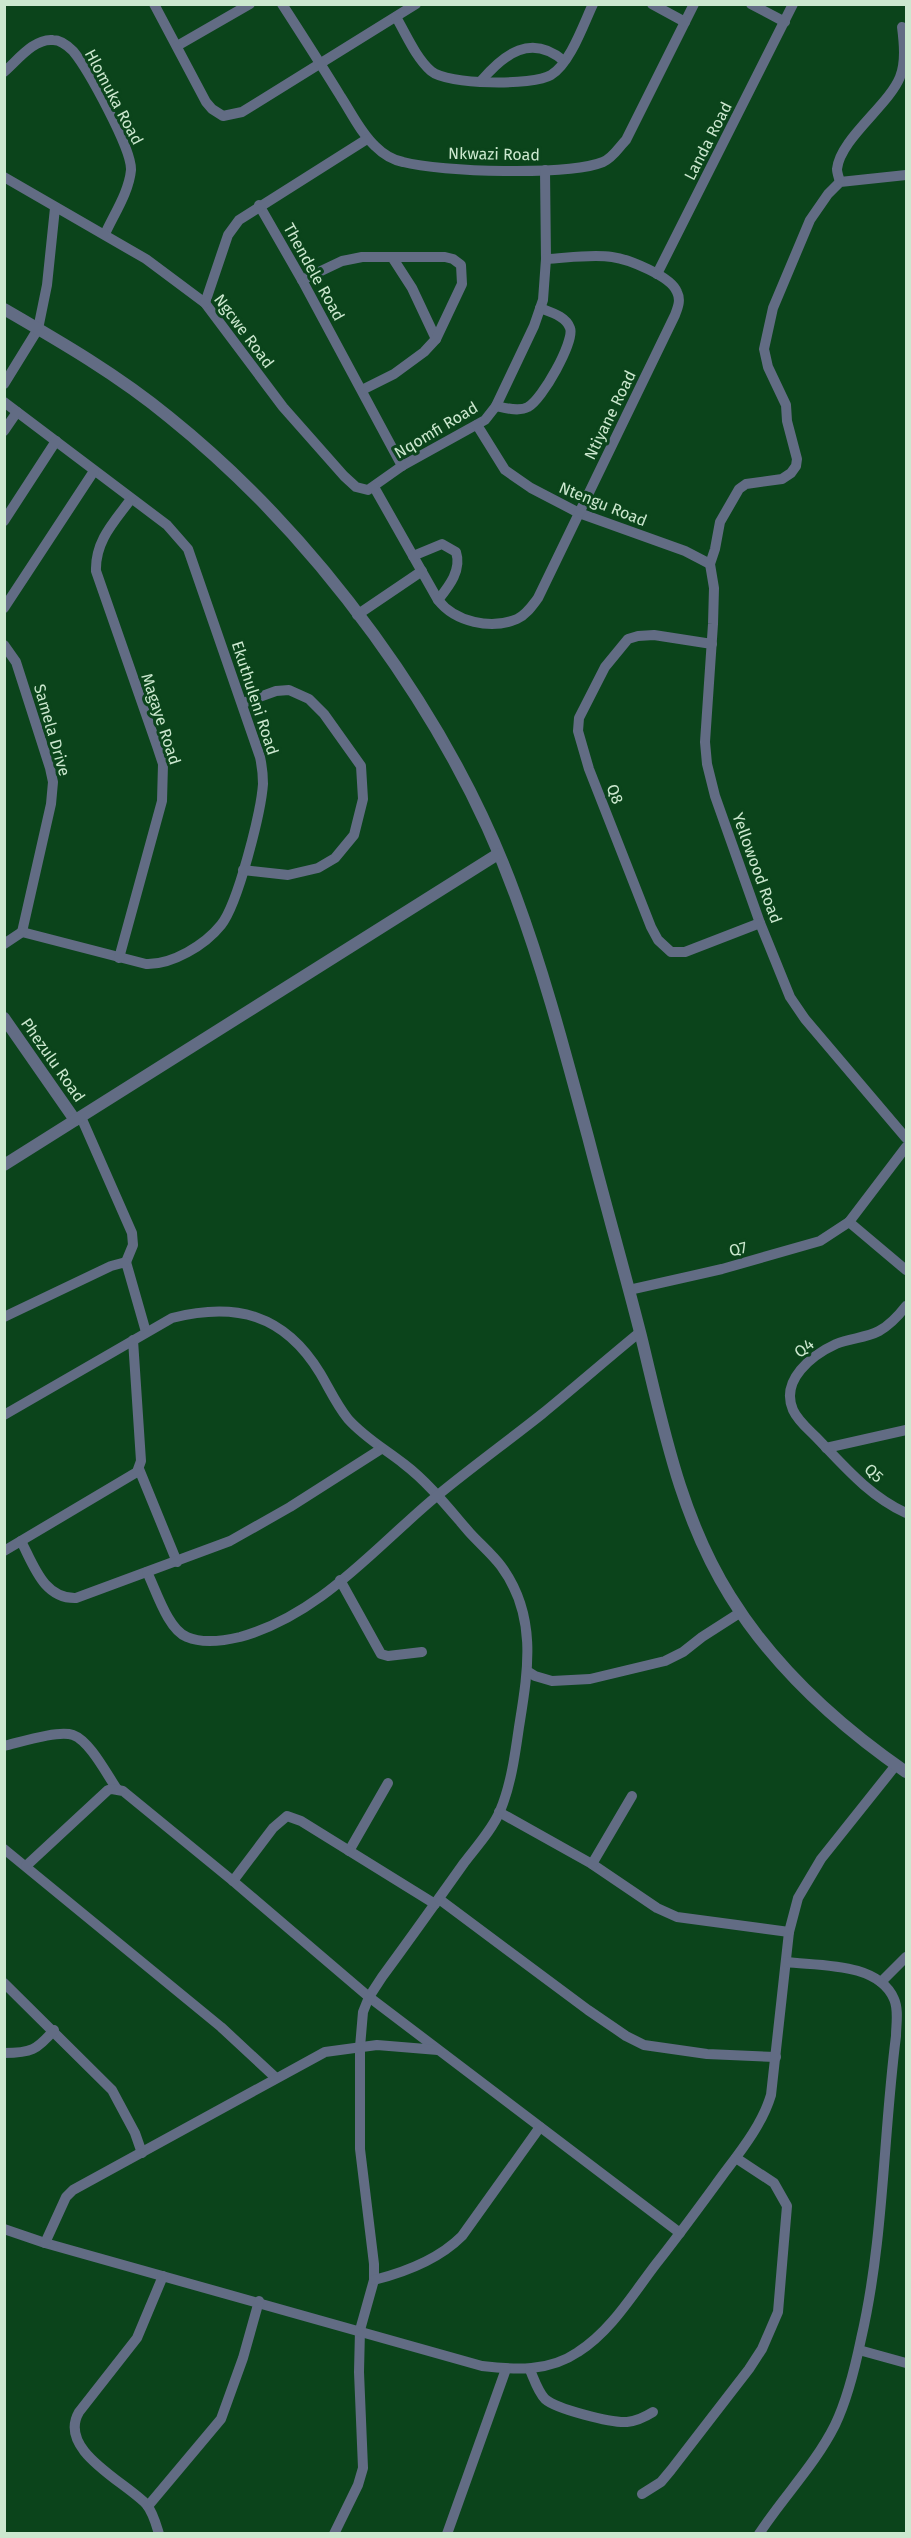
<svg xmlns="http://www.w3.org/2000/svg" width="911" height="2538" font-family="'Fira Sans',sans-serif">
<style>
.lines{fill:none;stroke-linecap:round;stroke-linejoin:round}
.minor{stroke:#626c84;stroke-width:10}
.tertiary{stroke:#626c84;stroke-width:12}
.labels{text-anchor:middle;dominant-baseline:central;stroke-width:6;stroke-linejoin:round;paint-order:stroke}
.street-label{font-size:16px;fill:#cce8cf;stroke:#0b441b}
</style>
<rect width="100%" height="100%" fill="#0b441b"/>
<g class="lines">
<!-- minor -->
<g class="minor">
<polyline points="154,4 206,102 212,109 223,116 242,112 416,4"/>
<path d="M282 4C302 35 322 66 341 97 352 114 361 133 375 146 382 153 393 160 403 162 441 172 568 176 603 162 613 158 619 147 626 140L694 4"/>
<polyline points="652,4 685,22"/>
<polyline points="751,4 785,22"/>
<path d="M396 17C406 34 416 58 431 71 447 85 533 86 551 75 570 64 584 23 593 4"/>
<polyline points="177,46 250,4"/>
<path d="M4 72C17 61 34 38 53 40 60 40 68 46 73 51 88 69 132 149 131 170 129 192 114 214 105 234"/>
<path d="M481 81C504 54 531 33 564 61"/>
<polyline points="906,175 840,182 828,194 810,220 773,308 764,349 768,367 786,405 787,421 797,459 796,466 791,473 782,479 746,484 739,489 720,522 715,549 710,564 714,588 713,624 705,742 707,764 715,796 760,923 790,997 805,1019 906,1138"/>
<polyline points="4,177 146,259 205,303 283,407 344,476 356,487 368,490 402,466 485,420 496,406 534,326 543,300 546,259 545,170"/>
<path d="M840 182C839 178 837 173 837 169 840 139 889 105 900 77 906 62 904 43 902 27"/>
<polyline points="259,205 302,280 402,466"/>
<polyline points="392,257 412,288 436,339"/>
<polyline points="657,274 793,4"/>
<polyline points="302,280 342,261 362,257 445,257 453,259 461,265 462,284 436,339 424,352 394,374 362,390"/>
<polyline points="205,303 228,235 239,220 367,139"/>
<polyline points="4,384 38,329 47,285 55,208"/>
<path d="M4 402 167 525 188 549 260 757C262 766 263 775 263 784 261 812 238 904 221 925 205 945 172 965 146 964L22 932"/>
<path d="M496 406C505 408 519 412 528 407 542 400 575 341 570 328 566 316 550 312 540 308"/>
<polyline points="477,425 505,470 531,488 579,513 685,551 710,564"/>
<polyline points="4,431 17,412"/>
<path d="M374 487 438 600C455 622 491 630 517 619 526 615 532 606 538 598L675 315C678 307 681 300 677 292 671 276 628 259 612 257 591 254 567 258 546 259"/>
<polyline points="4,521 56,441"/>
<path d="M413 556 442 544 456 552C462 570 449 586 438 600"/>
<polyline points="4,608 94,471"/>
<polyline points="357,615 422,571"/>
<polyline points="712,644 654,635 638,636 628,639 605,667 579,718 578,731 589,769 651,927 658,940 671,952 685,952 760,923"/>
<polyline points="4,645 16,662 50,768 53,782 51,804 22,932"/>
<polyline points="243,870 288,875 318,868 335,858 354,835 363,799 361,766 324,714 309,699 289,690 276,691 243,703"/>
<polyline points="4,944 22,932"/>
<path d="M119 958 162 801 163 764 157 746 96 571C95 541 114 522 131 499"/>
<polyline points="81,1117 132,1233 133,1245 126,1262"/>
<polyline points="849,1222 906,1270"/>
<polyline points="629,1290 722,1269 820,1241 849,1222 906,1147"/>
<path d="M906 1306C899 1315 890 1325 879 1331 866 1338 850 1338 836 1344 812 1355 780 1380 793 1410 798 1421 808 1429 816 1437 844 1466 869 1496 906 1513"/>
<polyline points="4,1317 111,1266 126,1262 146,1332"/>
<path d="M4 1415 172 1318C236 1302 284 1314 320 1373 329 1388 336 1404 348 1419 365 1438 385 1449 404 1464 429 1483 450 1510 470 1533 480 1544 492 1554 501 1566 538 1616 528 1671 519 1727 515 1755 511 1785 500 1811 492 1830 476 1847 464 1863 437 1901 410 1939 382 1977L369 1997 363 2012 360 2047V2149L374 2264V2280L360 2330 359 2372 363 2468 358 2485 334 2534"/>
<polyline points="826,1448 906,1430"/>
<polyline points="139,1469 177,1562"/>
<path d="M21 1541C34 1566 44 1599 76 1598L230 1541 290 1507 381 1449"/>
<polyline points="4,1551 137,1472 141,1461 133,1340"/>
<path d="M147 1572C156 1590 168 1630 187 1637 203 1644 223 1641 240 1637 321 1615 376 1546 438 1495 472 1467 508 1441 542 1414 575 1387 607 1359 640 1332"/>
<polyline points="340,1580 381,1654 388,1656 422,1652"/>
<polyline points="527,1671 535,1676 552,1681 590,1679 665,1661 683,1652 702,1637 741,1612"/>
<path d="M4 1746C21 1742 58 1730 73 1735 90 1741 107 1775 117 1789"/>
<polyline points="499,1812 592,1864 657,1908 677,1917 789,1932"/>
<polyline points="4,1849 221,2027 276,2078"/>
<polyline points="349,1851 388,1783"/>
<polyline points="592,1864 632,1796"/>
<polyline points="26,1866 108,1790 112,1789 123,1791 233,1881 369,1997 680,2233"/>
<polyline points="233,1881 273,1828 287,1816 301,1821 435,1904"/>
<polyline points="439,1899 588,2010 626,2036 644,2045 707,2054 776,2057"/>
<polyline points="881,1982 906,1957"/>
<polyline points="4,1983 112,2090 135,2133 142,2153"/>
<path d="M4 2053C31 2053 37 2050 54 2030"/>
<path d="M4 2229 45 2243 482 2366C515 2370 549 2372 578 2352 611 2331 633 2294 656 2264 679 2235 700 2206 722 2176 740 2152 762 2125 771 2095L789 1932 798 1898 821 1859 896 1765"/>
<polyline points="45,2243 66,2197 73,2190 325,2052 377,2045 438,2050"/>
<path d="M374 2280C406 2272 438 2260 462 2236L540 2127"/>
<polyline points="859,2350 906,2363"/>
<path d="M530 2370C534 2379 538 2392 545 2399 556 2409 611 2423 627 2422 637 2421 645 2417 653 2412"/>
<polyline points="642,2494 661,2482 671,2470 749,2369 762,2349 778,2312 787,2206 774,2183 736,2158"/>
<polyline points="148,2506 221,2419 243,2358 259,2301"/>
<path d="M159 2534C156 2524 153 2512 146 2504 124 2481 57 2450 79 2412L137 2338 163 2276"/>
<polyline points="447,2534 506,2369"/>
<path d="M759 2534C783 2497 815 2465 835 2425 848 2398 855 2368 861 2339 884 2240 883 2137 896 2036 896 2025 899 2010 894 1999 878 1962 819 1966 786 1962"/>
</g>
<!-- tertiary -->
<g class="tertiary">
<path d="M4 309C61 342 118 375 169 417 317 536 451 718 516 897 545 975 566 1056 588 1137 605 1203 624 1269 641 1336 663 1426 680 1516 730 1596 774 1667 838 1725 906 1772"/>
<polyline points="4,1018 75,1120"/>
<polyline points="4,1165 498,854"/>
</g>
</g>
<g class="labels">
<!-- street labels -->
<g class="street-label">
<text transform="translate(114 97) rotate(62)">Hlomuka Road</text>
<text transform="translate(708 141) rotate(-63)">Landa Road</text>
<text transform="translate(494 154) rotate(1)">Nkwazi Road</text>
<text transform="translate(314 272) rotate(61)">Thendele Road</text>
<text transform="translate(244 331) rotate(53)">Ngcwe Road</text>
<text transform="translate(610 415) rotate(-64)">Ntiyane Road</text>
<text transform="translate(436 430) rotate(-31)">Nqomfi Road</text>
<text transform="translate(603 504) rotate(22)">Ntengu Road</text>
<text transform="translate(255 698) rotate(72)">Ekuthuleni Road</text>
<text transform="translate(161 719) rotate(72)">Magaye Road</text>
<text transform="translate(52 730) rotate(74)">Samela Drive</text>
<text transform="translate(615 794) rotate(69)">Q8</text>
<text transform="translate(757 868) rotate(70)">Yellowood Road</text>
<text transform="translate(53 1060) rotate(55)">Phezulu Road</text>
<text transform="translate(738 1249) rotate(-15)">Q7</text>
<text transform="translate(804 1348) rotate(-39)">Q4</text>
<text transform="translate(874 1473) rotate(43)">Q5</text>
</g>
</g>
<!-- border -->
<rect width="911" height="2538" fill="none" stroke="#cce8cf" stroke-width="12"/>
</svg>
